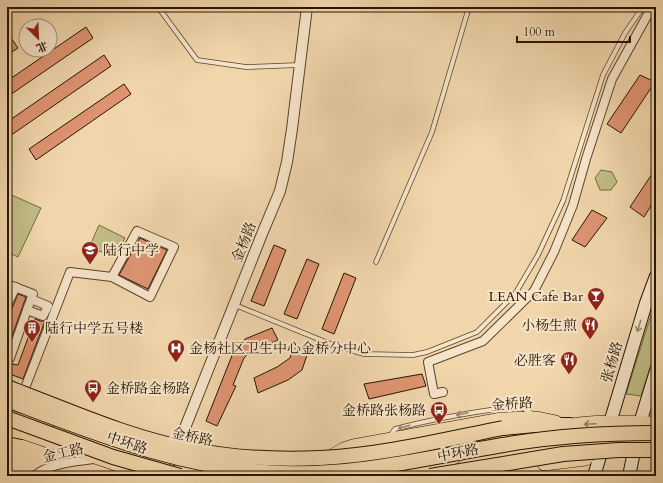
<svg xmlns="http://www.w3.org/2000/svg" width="663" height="483" font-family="Cardo,'Noto Serif SC',serif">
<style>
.green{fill:#c0bc85;stroke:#746842}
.building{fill:#df9472;stroke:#281400}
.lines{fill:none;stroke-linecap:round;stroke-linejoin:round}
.service-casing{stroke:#5a442b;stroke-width:5.5}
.minor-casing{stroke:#5a442b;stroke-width:10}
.tertiary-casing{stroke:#5a442b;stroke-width:12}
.secondary-casing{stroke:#281400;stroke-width:14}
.primary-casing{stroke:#281400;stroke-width:14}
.trunk-casing{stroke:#281400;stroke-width:16}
.service{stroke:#f6e4c9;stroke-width:4}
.minor{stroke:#f6e4c9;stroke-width:8}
.tertiary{stroke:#f6e4c9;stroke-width:10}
.secondary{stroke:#f6e4c9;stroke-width:12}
.primary{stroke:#f1d6ac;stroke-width:13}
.trunk{stroke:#f1d6ac;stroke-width:14}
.trunk-bridge-casing{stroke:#281400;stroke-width:16;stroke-linecap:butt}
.trunk-bridge{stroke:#f1d6ac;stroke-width:14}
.oneway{stroke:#99866f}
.oneway2{stroke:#977f5f}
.labels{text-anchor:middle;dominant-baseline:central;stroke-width:4;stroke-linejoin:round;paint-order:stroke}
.street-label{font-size:14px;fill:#281400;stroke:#f6e4c9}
.poi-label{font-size:14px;fill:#281400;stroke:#f6e4c9;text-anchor:start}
</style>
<rect width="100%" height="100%" fill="#f1d6ac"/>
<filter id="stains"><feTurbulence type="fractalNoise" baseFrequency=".005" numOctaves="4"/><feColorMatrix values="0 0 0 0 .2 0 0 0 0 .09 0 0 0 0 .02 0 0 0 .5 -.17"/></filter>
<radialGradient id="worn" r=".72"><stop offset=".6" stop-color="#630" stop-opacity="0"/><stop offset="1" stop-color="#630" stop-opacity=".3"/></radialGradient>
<!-- green -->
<g class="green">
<polygon points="601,170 612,172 617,182 611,190 600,190 595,178"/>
<polygon points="7,193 41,208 18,257 7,252"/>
<polygon points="99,225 125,238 115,256 89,248"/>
<polygon points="656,299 656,349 641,396 626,394"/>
</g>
<!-- building -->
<g class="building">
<polygon points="86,27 93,38 7,97 7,81"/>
<polygon points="7,32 18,48 7,55"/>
<polygon points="104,55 111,66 7,138 7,122"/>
<polygon points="640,75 655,82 621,133 607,124"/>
<polygon points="124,84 131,94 36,160 29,149"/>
<polygon points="656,168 656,198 644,217 630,207"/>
<polygon points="592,210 607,218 585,247 572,240"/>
<polygon points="140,238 167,250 148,289 119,275"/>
<polygon points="274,245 286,250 264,306 251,301"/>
<polygon points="307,259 319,264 297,319 284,314"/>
<polygon points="344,273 356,278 334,334 322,329"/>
<polygon points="18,294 26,297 7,350 7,320"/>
<polygon points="35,319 41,321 45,321 23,379 7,373 7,363 18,365"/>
<polygon points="272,328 278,340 249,353 244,358 233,385 236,386 217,426 206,421 235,348 245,339"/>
<polygon points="294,346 309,349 302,370 288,380 258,393 254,378 277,367 290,358"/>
<polygon points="422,374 426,386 369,399 364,384"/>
</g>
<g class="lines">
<defs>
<g id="service">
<polyline points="158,7 197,60 246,67 300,65"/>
<polyline points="376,262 432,132 469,7"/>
<polyline points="235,305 333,345 364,354 413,355 427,352 477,332 515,294 538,255 563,201 603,75 625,33 643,7"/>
<path d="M390 436 395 429C436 418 478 411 520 406L534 415"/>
</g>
<g id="minor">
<polyline points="7,284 33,294 27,310"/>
<polyline points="7,305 16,287"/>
<polyline points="7,357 10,358 27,310 43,316 48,306 31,299"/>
<polyline points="25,388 70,272 112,277 137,231 174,247 150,297 112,277"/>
<polyline points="443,392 434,394 428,362 483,341 534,291 554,252 573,205 586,159 612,79 652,7"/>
<path d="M34 476C47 464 77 461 94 459"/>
</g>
<polyline id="tertiary" points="175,453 262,234 280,191 287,162 292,129 307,7"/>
<g id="secondary">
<polyline points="594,476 646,303 656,276"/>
<polyline points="629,476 640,423 656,371"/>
</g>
<g id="primary">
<polyline points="14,427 22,432 151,476"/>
<path d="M559 428C590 419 624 423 656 423"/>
<polyline points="59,430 115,450 154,462 165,460 175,452"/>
<polyline points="615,449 636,441 656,441"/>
<polyline points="328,458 344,449 353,446 502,419 537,418 556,422"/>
<polyline points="544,464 586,459"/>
<polyline points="299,465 345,465"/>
<path d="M459 470C468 465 477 459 487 457 510 450 540 447 563 445 581 443 598 443 615 437"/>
<path d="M169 475C184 466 203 473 220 476"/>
<path d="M372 476C388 474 393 472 406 462"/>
</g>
<g id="trunk">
<polyline points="503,428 536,425 570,425"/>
<polyline points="7,429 22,432"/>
</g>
</defs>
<!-- service casing -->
<use href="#service" class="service-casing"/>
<!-- minor casing -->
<use href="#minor" class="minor-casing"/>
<!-- tertiary casing -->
<use href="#tertiary" class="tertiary-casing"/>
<!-- secondary casing -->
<use href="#secondary" class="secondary-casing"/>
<!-- primary casing -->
<use href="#primary" class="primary-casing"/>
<!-- trunk casing -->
<use href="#trunk" class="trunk-casing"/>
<!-- service -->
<use href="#service" class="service"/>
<!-- minor -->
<use href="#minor" class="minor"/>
<!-- tertiary -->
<use href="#tertiary" class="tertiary"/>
<!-- secondary -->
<use href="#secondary" class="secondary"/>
<!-- primary -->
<use href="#primary" class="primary"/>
<!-- trunk -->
<use href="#trunk" class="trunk"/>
<defs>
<g id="trunk-bridge">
<path d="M7 387C68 410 129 438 194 450 235 458 278 460 320 458 382 455 443 440 503 428"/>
<path d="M7 400C97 434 185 470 283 473 357 476 430 457 503 445 554 436 605 433 656 433"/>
<polyline points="7,418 113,457 180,476"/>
<polyline points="430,476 563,454 619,450 656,450"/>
</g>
</defs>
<!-- trunk-bridge casing -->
<use href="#trunk-bridge" class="trunk-bridge-casing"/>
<!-- trunk-bridge -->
<use href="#trunk-bridge" class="trunk-bridge"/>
</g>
<!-- one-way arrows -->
<defs><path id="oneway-shaft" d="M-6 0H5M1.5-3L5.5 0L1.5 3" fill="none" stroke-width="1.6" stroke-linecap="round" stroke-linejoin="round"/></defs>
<g class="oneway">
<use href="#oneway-shaft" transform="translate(639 326) rotate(107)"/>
<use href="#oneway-shaft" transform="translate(462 414) rotate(168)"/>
<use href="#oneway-shaft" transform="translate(404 427) rotate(164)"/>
</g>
<use class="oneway2" href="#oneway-shaft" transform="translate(590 424) rotate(177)"/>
<!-- icons -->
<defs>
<symbol id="school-pin" viewBox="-11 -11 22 30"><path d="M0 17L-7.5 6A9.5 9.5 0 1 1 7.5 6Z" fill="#8f2418" stroke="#f6e4c9"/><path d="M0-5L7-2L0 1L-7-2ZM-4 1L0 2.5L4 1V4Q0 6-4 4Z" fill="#fff"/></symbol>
<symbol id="bar-pin" viewBox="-11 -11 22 30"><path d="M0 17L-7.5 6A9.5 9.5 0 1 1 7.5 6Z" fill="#8f2418" stroke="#f6e4c9"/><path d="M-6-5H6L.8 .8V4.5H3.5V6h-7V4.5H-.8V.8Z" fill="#fff"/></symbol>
<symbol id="restaurant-pin" viewBox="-11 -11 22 30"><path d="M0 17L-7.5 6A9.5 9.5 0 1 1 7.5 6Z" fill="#8f2418" stroke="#f6e4c9"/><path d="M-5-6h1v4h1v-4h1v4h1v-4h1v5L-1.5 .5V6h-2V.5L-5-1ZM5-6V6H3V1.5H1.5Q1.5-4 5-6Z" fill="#fff"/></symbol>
<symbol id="building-pin" viewBox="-11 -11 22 30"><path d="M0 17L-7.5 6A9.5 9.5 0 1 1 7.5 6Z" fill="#8f2418" stroke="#f6e4c9"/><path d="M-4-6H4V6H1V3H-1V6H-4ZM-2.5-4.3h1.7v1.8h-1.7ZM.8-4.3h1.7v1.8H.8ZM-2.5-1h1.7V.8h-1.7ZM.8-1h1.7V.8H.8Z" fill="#fff"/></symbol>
<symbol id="hospital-pin" viewBox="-11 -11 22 30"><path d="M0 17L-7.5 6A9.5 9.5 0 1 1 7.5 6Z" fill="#8f2418" stroke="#f6e4c9"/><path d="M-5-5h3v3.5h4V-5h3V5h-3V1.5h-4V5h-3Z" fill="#fff"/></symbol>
<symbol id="bus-pin" viewBox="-11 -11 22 30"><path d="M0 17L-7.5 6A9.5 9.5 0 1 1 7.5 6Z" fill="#8f2418" stroke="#f6e4c9"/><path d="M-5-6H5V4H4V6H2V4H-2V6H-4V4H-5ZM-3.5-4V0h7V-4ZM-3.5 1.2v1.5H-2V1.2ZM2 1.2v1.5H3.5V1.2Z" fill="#fff"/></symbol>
</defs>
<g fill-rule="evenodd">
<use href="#school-pin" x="80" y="240" width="20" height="27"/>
<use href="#bar-pin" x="586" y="286" width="20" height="27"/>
<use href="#restaurant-pin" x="580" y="315" width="20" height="27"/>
<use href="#building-pin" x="22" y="318" width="20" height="27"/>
<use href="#hospital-pin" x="166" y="338" width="20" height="27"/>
<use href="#restaurant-pin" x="559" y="350" width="20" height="27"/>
<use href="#bus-pin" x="83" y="378" width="20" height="27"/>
<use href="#bus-pin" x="429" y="400" width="20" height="27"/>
</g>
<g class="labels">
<!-- street labels -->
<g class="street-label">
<text transform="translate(244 242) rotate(-68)">金杨路</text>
<text transform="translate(612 362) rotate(-73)">张杨路</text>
<text transform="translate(512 404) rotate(-4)">金桥路</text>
<text transform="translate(192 437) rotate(12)">金桥路</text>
<text transform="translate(127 443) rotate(18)">中环路</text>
<text transform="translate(63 453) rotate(-13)">金工路</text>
<text transform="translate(458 453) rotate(-11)">中环路</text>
</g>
<!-- poi labels -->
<g class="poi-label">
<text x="103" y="250">陆行中学</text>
<text x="583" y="296" text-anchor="end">LEAN Cafe Bar</text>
<text x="577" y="325" text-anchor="end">小杨生煎</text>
<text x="45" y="328">陆行中学五号楼</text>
<text x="189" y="348">金杨社区卫生中心金桥分中心</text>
<text x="556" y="360" text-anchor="end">必胜客</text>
<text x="106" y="388">金桥路金杨路</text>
<text x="426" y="410" text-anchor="end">金桥路张杨路</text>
</g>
</g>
<!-- margin -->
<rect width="663" height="483" fill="none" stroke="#f1d6ac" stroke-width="24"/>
<rect x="8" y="8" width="647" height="467" fill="none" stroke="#281400" stroke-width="2"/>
<rect x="12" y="12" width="639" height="459" fill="none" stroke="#281400"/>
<!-- north arrow -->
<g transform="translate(38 38) rotate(156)"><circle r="19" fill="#f6e4c9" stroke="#a49179"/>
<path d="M0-3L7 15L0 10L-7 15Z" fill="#8f2418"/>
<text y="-6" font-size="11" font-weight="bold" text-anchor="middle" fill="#281400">北</text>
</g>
<!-- scale -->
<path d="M517 36v6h113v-6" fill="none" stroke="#281400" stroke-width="2"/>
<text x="523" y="36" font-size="12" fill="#281400" stroke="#f6e4c9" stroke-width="3" paint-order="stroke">100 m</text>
<rect width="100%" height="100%" filter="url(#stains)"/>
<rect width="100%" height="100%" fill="url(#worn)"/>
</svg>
